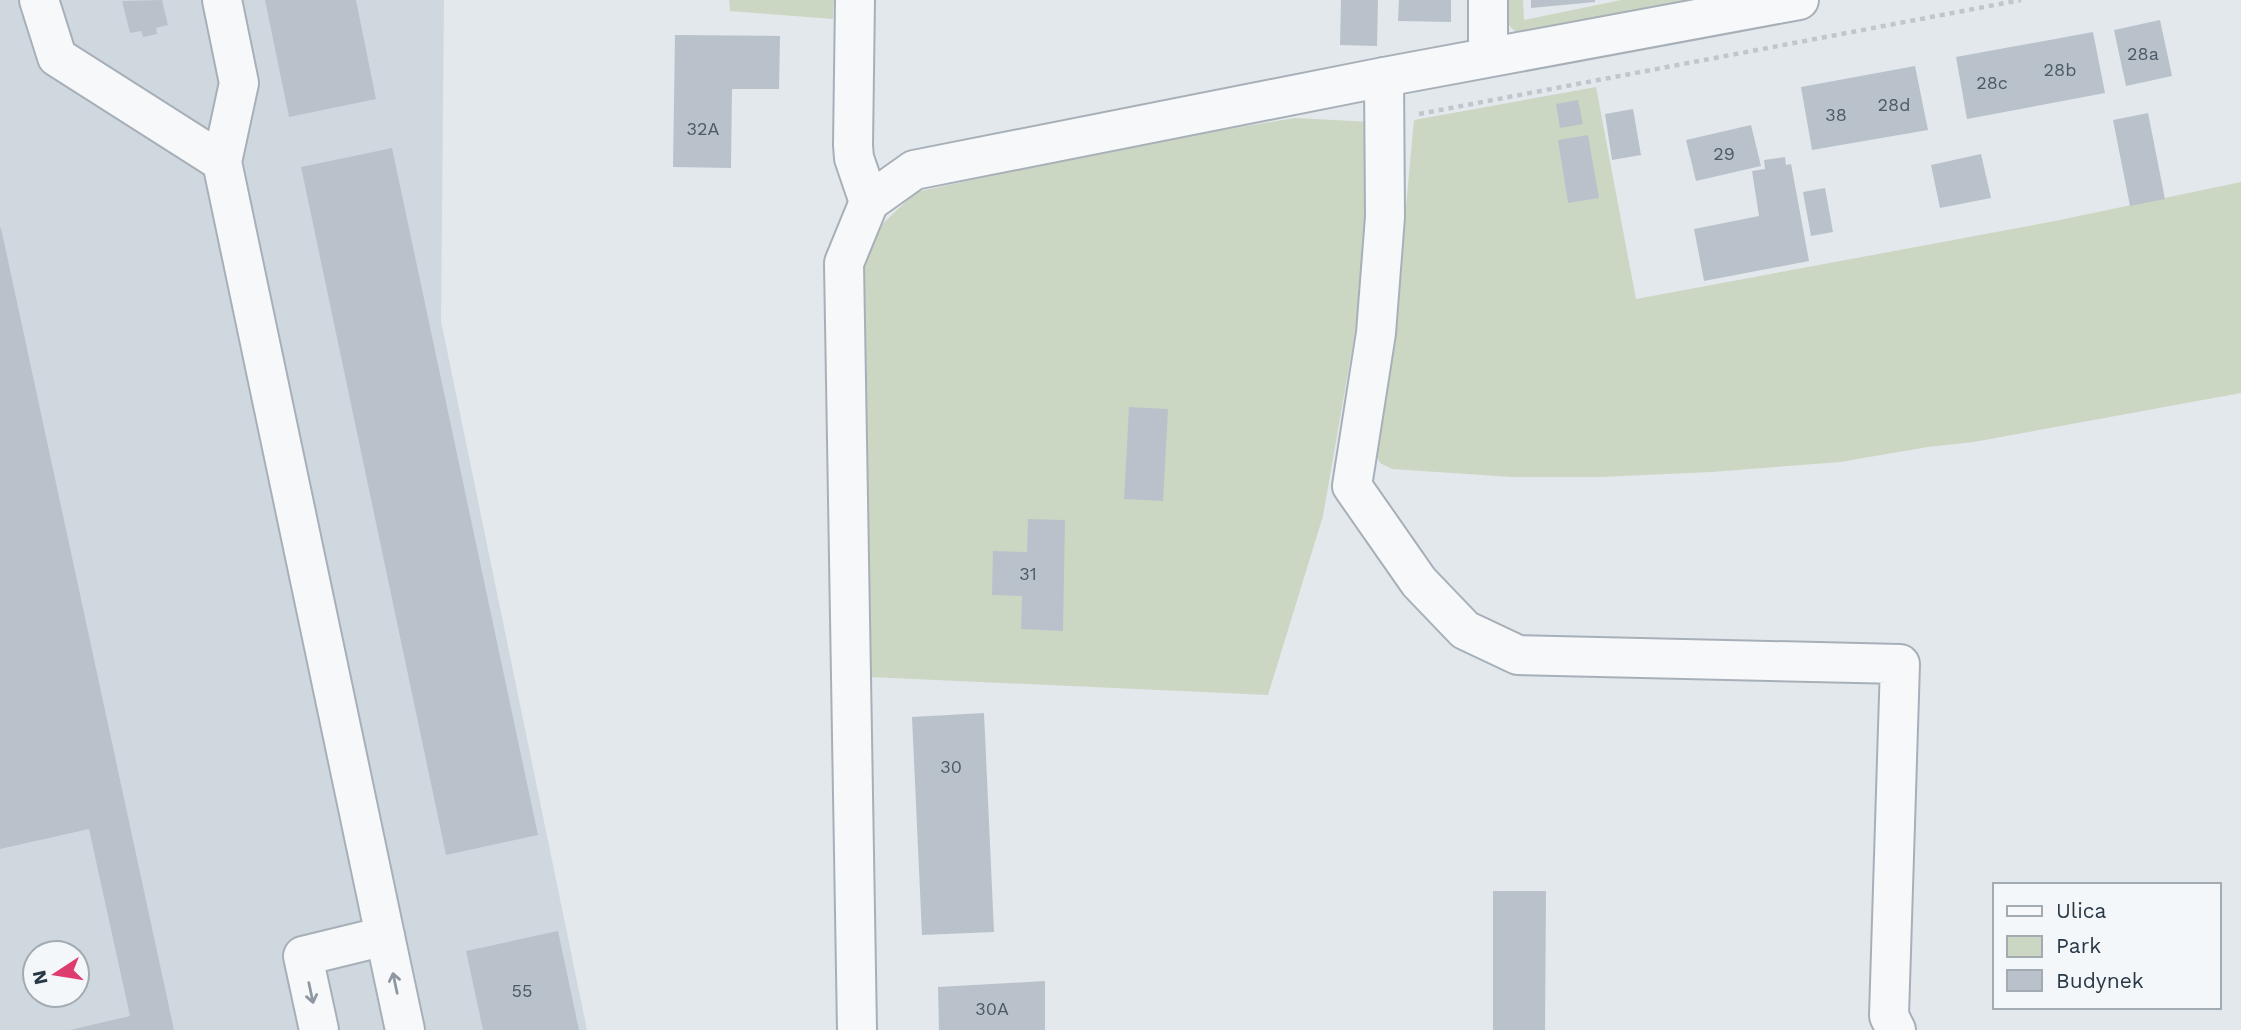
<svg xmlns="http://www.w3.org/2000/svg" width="2241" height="1030" font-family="'Work Sans',sans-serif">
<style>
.built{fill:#d0d8df;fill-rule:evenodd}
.green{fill:#cbd7c3}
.building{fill:#b9c2cb}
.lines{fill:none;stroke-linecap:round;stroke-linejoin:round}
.minor-casing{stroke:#a7b0b8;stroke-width:42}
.path{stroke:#c0c6cb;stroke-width:4.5;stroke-dasharray:5 5;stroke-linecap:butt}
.minor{stroke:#f6f8fa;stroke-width:38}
.oneway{stroke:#8f98a0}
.labels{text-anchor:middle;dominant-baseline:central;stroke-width:5;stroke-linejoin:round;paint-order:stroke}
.number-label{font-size:18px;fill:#4c5a68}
</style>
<rect width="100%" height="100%" fill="#e3e8ed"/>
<!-- built -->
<path class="built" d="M0 0H444L441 321 587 1030H0ZM35 953H77V995H35Z"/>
<!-- green -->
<g class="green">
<polygon points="729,0 834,0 833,19 730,11"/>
<path d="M1506 0H1523L1524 20 1621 0H1709L1524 35C1503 26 1507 21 1506 0Z"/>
<polygon points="1596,87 1636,299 2050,222 2241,182 2241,393 1974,442 1928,447 1840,462 1712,472 1601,477 1512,477 1392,469 1380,463 1375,453 1396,251 1402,250 1414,120"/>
<polygon points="1295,118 1372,122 1375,218 1323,516 1268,695 870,677 859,273 877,229 916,192 1136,144"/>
</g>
<!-- building -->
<g class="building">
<polygon points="162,0 168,25 156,28 157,34 143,37 141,31 130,33 122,1"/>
<polygon points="265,0 356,0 376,99 289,117"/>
<polygon points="1341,0 1378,0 1377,46 1340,45"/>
<polygon points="1399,0 1451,0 1451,22 1398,21"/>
<polygon points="1531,0 1595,0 1595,2 1531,8"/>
<polygon points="2160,20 2172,76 2126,86 2114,30"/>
<polygon points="2093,32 2105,93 1967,119 1956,57"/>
<polygon points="675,35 780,36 779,89 732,89 731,168 673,167"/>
<polygon points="1915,66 1928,130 1812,150 1801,87"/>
<polygon points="1578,100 1583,124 1560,128 1556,104"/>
<polygon points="1633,109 1641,155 1612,160 1605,114"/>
<polygon points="2148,113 2165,199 2130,206 2113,120"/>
<polygon points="1751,125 1761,166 1696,181 1686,140"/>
<polygon points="1588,135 1599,198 1568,203 1558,140"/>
<polygon points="392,148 538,835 446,855 301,167"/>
<polygon points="1981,154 1991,198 1940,208 1931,165"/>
<polygon points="1785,157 1786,165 1791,164 1809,261 1704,281 1694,229 1759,216 1752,171 1765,169 1764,160"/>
<polygon points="1825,188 1833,232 1811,236 1803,192"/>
<polygon points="0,228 1,228 174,1030 70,1030 130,1016 89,829 0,849"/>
<polygon points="1129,407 1168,409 1163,501 1124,499"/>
<polygon points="1028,519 1065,520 1063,631 1021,629 1022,596 992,595 993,551 1027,552"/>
<polygon points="984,713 994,932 922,935 912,717"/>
<polygon points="1493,891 1546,891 1545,1030 1493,1030"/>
<polygon points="558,931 579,1030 483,1030 466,951"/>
<polygon points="1045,981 1045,1030 939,1030 938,987"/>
</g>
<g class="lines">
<defs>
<g id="minor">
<polyline points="39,0 57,57 222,162"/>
<polyline points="222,0 239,83 222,162 385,936 303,956 319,1030"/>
<polyline points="855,0 853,145 854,158 869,202"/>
<polyline points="1488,57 1488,0"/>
<polyline points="1384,77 1385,217 1376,333 1352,486 1419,582 1465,630 1518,655 1900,664 1889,1016 1896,1030"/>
<polyline points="385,936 405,1030"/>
<polyline points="857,1030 844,263 869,202 914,170 1384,77 1799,0"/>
</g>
</defs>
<!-- minor casing -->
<use href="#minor" class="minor-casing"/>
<!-- path -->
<polyline class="path" points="1419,114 2021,0"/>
<!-- minor -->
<use href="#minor" class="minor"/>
</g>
<!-- one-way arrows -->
<defs><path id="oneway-shaft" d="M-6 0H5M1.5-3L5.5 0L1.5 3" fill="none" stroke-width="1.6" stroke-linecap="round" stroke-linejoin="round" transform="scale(1.75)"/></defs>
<g class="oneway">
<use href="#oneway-shaft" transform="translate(395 983) rotate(-102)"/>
<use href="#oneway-shaft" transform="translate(311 993) rotate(78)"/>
</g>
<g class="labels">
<!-- number labels -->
<g class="number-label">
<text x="2143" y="53">28a</text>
<text x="2060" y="69">28b</text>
<text x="1992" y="82">28c</text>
<text x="1894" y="104">28d</text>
<text x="1836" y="114">38</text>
<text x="703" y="128">32A</text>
<text x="1724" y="153">29</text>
<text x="1028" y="573">31</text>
<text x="951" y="766">30</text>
<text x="522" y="990">55</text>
<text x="992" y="1008">30A</text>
</g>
</g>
<!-- legend -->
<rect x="1993" y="883" width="228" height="126" fill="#f3f7f9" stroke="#a2abb2" stroke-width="2"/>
<rect x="2007" y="906" width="35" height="10" fill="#f6f8fa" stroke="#a2abb2" stroke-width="2"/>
<text x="2056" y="918" font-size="21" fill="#283847">Ulica</text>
<rect x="2007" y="936" width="35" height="21" fill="#cbd7c3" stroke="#a2abb2" stroke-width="2"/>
<text x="2056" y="953" font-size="21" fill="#283847">Park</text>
<rect x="2007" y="970" width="35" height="21" fill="#b9c2cb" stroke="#a2abb2" stroke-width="2"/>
<text x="2056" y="988" font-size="21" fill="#283847">Budynek</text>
<!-- north arrow -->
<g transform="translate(56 974) rotate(258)"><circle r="33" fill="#f3f7f9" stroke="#a2abb2" stroke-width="2"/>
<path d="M0-5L12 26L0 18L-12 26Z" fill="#de3b6e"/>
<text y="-10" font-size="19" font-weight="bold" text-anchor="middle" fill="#283847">N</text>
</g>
</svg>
